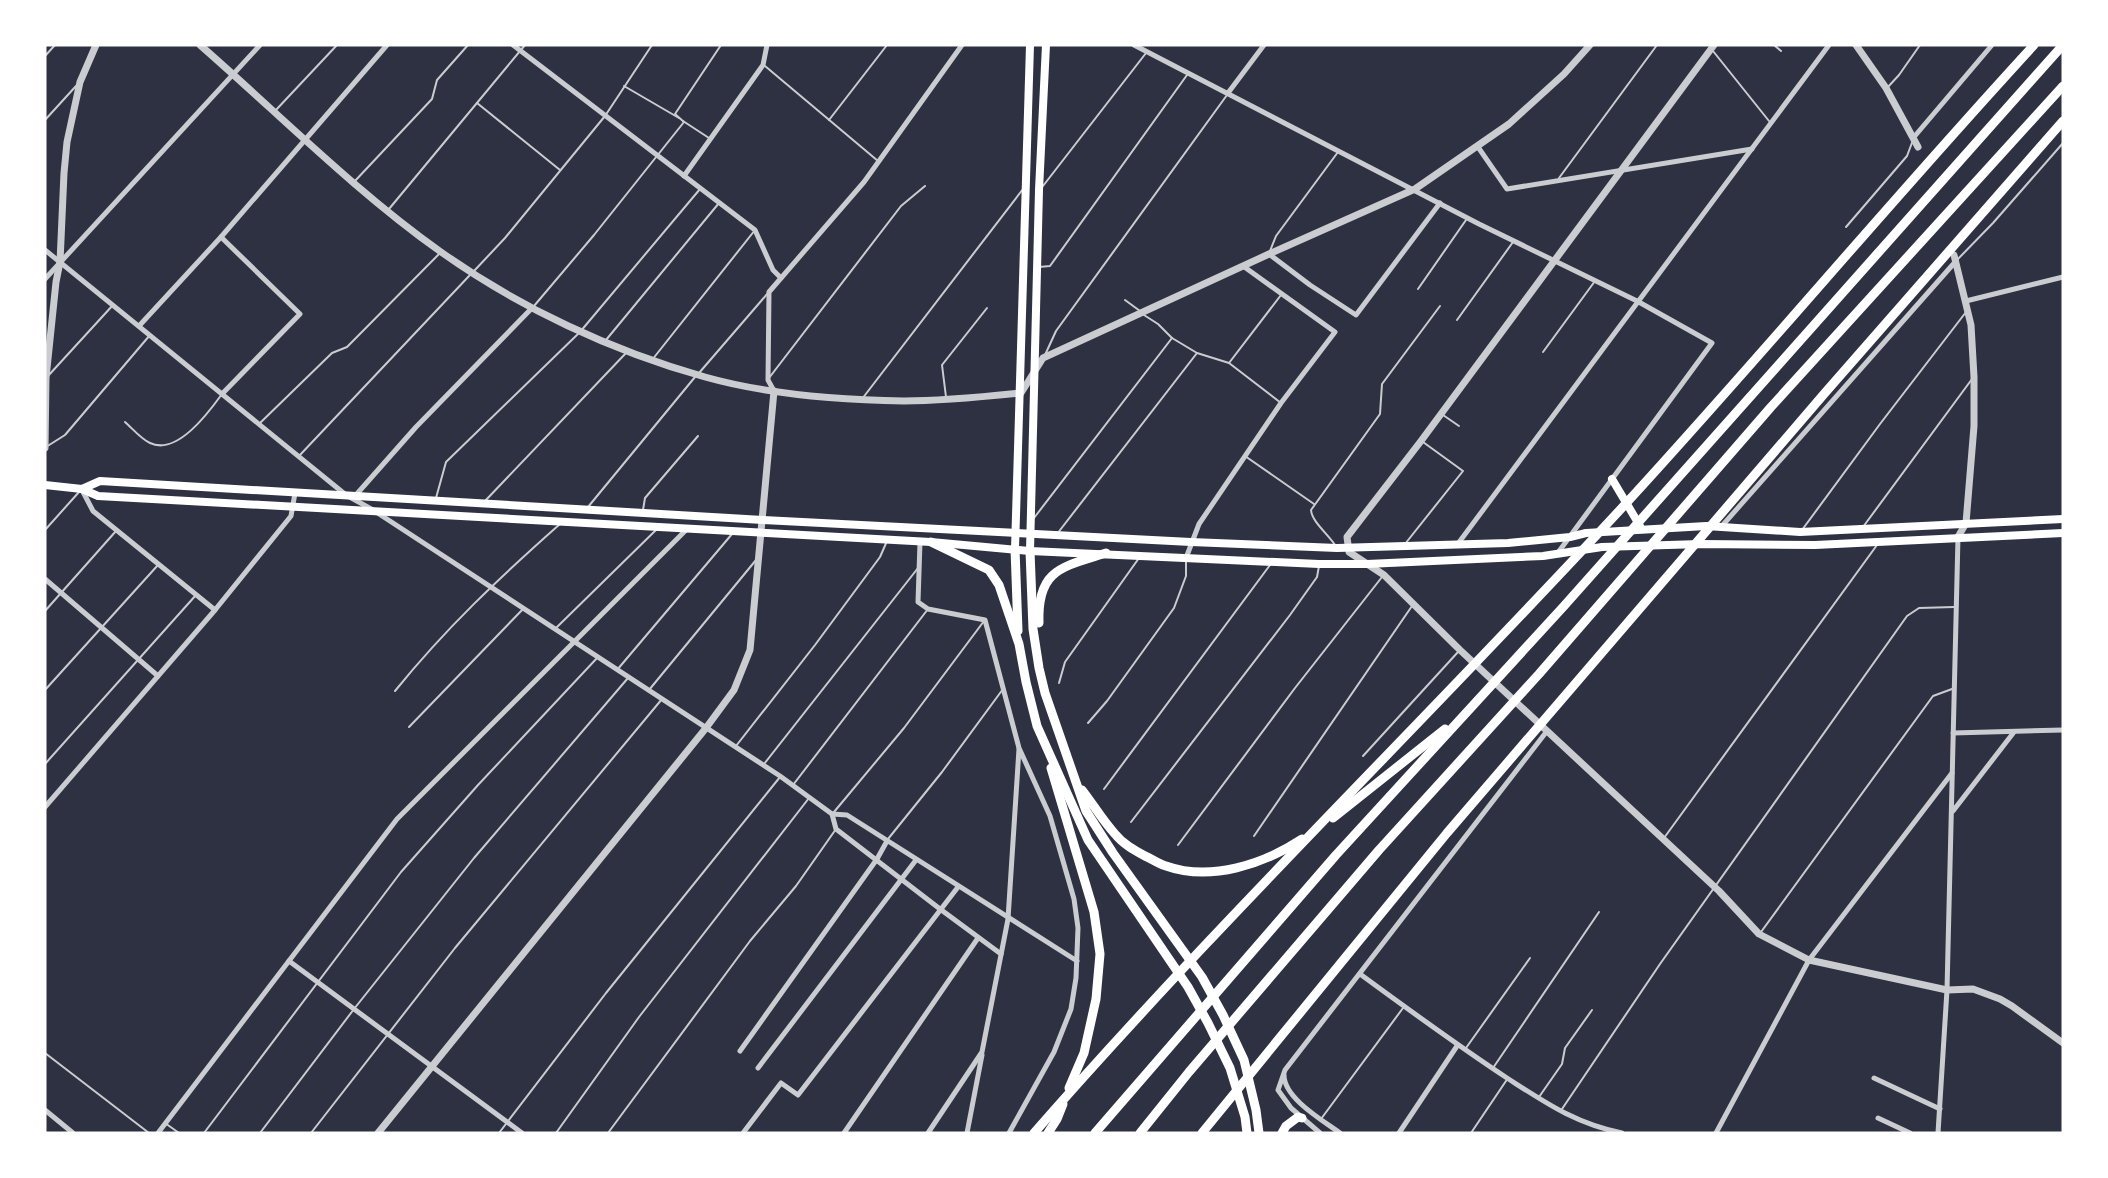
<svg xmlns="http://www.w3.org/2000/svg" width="2108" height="1178" font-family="Inter,sans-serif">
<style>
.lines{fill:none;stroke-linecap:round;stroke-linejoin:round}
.service{stroke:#caccd0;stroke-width:2}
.minor{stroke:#caccd0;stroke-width:5}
.tertiary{stroke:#caccd0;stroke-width:7}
.secondary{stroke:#fff;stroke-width:8}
.motorway{stroke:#fff;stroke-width:9}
</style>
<rect width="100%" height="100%" fill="#2d3142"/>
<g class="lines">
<!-- service -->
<g class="service">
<polyline points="1774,45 1781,51"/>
<polyline points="1713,51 1769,121"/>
<polyline points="45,56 55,45"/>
<polyline points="765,66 878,161"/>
<polyline points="624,86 679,118"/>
<polyline points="1887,88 1899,75 1920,45"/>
<polyline points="477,103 560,170"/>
<polyline points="275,111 337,45"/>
<polyline points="45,120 76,86"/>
<polyline points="829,120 887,45"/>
<polyline points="683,121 709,138"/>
<polyline points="1559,178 1657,45"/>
<polyline points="354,182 432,99 437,80 468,45"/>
<polyline points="1043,186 1146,53"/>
<polyline points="389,209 525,45"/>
<polyline points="1846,227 1907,156 1913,140"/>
<polyline points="1270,251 1276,236 1338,152"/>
<polyline points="1956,261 1993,223 2063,143"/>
<polyline points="1039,267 1050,266 1187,75"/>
<polyline points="474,271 505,238 605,116 652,45"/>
<polyline points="1418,289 1466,220"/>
<polyline points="1125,300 1140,311"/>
<polyline points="534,306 594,235 684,122 675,114 721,45"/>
<polyline points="1144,315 1158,324 1172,338 1197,353 1229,363 1281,403"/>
<polyline points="1457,320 1513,242"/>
<polyline points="606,340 719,203"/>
<polyline points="1543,352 1595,281"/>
<polyline points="1045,355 1056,331 1227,95"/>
<polyline points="652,360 755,230"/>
<polyline points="1229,363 1281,295"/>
<polyline points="699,373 768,293"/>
<polyline points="48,376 113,305"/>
<polyline points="769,378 901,206 925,186"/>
<polyline points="946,397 942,365 987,308"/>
<polyline points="862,399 1023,189"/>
<polyline points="1443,415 1459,426"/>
<path d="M125 422C133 429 141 439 150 443 177 456 209 412 222 394"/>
<polyline points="259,424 332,353 347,347 439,254"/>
<polyline points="46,447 65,435 150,335"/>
<polyline points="299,456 470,275"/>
<polyline points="1245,456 1314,504"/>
<polyline points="436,498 446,462 580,332 700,189"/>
<polyline points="485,501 626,353"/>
<polyline points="588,507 695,377"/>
<polyline points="643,510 645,498 698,436"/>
<polyline points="1034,518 1172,338"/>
<polyline points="1863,527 1972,379"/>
<polyline points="45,530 79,492"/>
<polyline points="1802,530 1880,424 1966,312"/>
<polyline points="1057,534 1197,353"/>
<polyline points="1405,544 1463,471 1423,442"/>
<path d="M1335 545C1328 534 1312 522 1311 510L1380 414 1382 384 1440 306"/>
<polyline points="45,611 116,531"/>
<polyline points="556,628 657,529"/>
<polyline points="617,670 732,534"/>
<polyline points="1059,683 1065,662 1139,558"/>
<polyline points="45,690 158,565"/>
<polyline points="649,690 756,560"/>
<path d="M395 691C445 629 500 577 560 524"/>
<polyline points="1088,723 1107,701 1174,608 1186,576 1186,561"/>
<polyline points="409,727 524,608"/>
<polyline points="736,746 815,645 880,557 887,541"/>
<polyline points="1363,756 1458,652"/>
<polyline points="45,764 196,595"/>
<polyline points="764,764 918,568"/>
<polyline points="793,785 928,609"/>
<polyline points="1104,789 1270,565"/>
<polyline points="834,812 904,728 984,621"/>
<polyline points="1131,822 1290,615 1317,577 1319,566"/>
<polyline points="1254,836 1412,606"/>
<polyline points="1664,838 1877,545"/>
<polyline points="888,839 942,772 1003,689"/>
<polyline points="1178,845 1295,688 1382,577"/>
<polyline points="1761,932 1933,696 1952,689"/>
<polyline points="1466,1048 1530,958"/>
<polyline points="45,1053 149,1133"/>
<polyline points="1493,1068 1599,912"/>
<polyline points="1539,1097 1562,1064 1565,1048 1592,1010"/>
<polyline points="1562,1109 1660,964 1907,616 1919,608 1954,607"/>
<polyline points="1321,1119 1403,1008"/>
<polyline points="165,1123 179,1133"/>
<polyline points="204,1133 401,872 478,785 598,657"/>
<polyline points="260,1133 354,1009 474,858 628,678"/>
<polyline points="311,1133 455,948 662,699"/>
<polyline points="499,1133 606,993 780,777"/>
<polyline points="556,1133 639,1017 809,798"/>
<polyline points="608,1133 750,941 796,886 836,829"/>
<polyline points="1471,1133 1508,1078"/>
</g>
<!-- minor -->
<g class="minor">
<polyline points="513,45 755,230 773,270 781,278"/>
<polyline points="1134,45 1479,224 1637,301 1712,343 1557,554"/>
<polyline points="1228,93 1264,45"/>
<polyline points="1914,137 1992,45"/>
<polyline points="1478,147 1507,189 1752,149"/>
<polyline points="684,176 763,65 767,45"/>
<polyline points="221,237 300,314 222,394"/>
<polyline points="45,250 346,495 373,510 780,776 832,814 847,815 1077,961"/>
<polyline points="1269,254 1310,285 1356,315 1440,203"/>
<polyline points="45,279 260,45"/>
<polyline points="1966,301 2063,277"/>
<polyline points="139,326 221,237 387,45"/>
<polyline points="774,391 768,380 769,292 864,182 962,45"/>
<polyline points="82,490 93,511 215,610"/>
<polyline points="355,496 416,427 532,308"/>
<polyline points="1721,527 1956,261"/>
<polyline points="920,542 918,602 928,609 985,620 1019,748 1050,816 1074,899 1078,928 1076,978 1071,1009 1054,1052 1009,1133"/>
<polyline points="1457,545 1829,45"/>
<polyline points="1186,558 1199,524 1281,403 1335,332 1243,266"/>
<polyline points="45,579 158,676"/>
<polyline points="1953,733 2063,730"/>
<polyline points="45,807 215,610 291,516 295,493"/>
<polyline points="1953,811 2014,732"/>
<polyline points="832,814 836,829 940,909 1001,954"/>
<polyline points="289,961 522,1133"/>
<path d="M1360 974C1409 1010 1457 1045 1507 1078 1546 1103 1576 1124 1622 1133"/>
<polyline points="740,1051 877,859 887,841"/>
<polyline points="758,1068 916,860"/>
<path d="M1284 1075C1284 1098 1322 1120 1340 1133"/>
<polyline points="1874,1078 1940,1109"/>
<polyline points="45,1110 73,1133"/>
<polyline points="1878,1118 1910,1133"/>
<polyline points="158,1133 397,819 687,529"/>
<polyline points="743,1133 781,1083 798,1095 958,887"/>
<polyline points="844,1133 978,938"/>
<polyline points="928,1133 982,1052 1008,919 1019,749"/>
<polyline points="967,1133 982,1055"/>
<polyline points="1320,1133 1291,1108 1278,1090 1285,1070 1547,731"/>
<polyline points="1399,1133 1457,1046"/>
<polyline points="1716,1133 1809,960 1952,773"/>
<polyline points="1938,1133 1947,990 1958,537"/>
</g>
<!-- tertiary -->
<g class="tertiary">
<path d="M200 45C279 114 355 191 441 252 520 308 612 351 705 377 769 395 839 400 904 401 943 401 982 397 1021 393L1043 358 1269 254 1415 189 1509 124 1564 74 1590 45"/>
<polyline points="1714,45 1421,441 1347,537 1349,552 1384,575 1460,650 1719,891 1759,934 1809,960 1947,990 1973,989 2000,999 2012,1006 2063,1043"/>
<polyline points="1856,45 1886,88 1918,147"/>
<polyline points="1954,255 1971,325 1974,377 1974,426 1966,523 1958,537"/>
<polyline points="45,448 46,378 56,282 60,262 64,173 67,142 80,82 96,45"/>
<polyline points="378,1133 706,728 734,690 750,650 774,391"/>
</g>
<!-- secondary -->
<g class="secondary">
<polyline points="1612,479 1640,526"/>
<polyline points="45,485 82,489 98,496 931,542 1030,551 1319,564 1367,564 1543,556 1602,547 1701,544 1815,545 2063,533"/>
<polyline points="82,489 100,481 763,520 1191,542 1337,548 1508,543 1570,537 1586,533 1706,526 1800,532 2063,519"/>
<polyline points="1015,549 1030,45"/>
<polyline points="1030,551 1039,190 1046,45"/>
</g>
<!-- motorway -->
<g class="motorway">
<polyline points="931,542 989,570 999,585 1019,644 1026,682 1037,726 1088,840 1188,987 1208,1023 1230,1068 1245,1117 1247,1133"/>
<polyline points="1015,549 1018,631"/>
<polyline points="1030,551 1033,629 1039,668 1045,693 1086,811 1113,853 1202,977 1223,1015 1244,1060 1256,1110 1259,1133"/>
<path d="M1039 623C1037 569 1062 567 1106 553"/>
<polyline points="1051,768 1094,912 1100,954 1096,999 1084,1053 1069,1088"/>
<path d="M1082 790C1093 804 1103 821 1115 834 1123 844 1134 850 1145 856 1152 859 1159 864 1166 866 1211 882 1264 864 1302 839"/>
<polyline points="1333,818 1445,729"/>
<path d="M1034 1133C1221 919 1426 720 1619 511 1760 358 1893 198 2034 45"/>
<polyline points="1048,1133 1057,1119 1063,1104"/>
<polyline points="1095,1133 1336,855 1564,606 2063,45"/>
<polyline points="1140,1133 1189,1072 1379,850 1539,674 1771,407 2063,86"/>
<polyline points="1202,1133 1447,833 1824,394 2063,121"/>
<polyline points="1282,1133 1286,1126 1298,1117 1302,1118"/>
</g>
</g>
<!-- border -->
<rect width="2108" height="1178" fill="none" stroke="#ffffff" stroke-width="93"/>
</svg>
